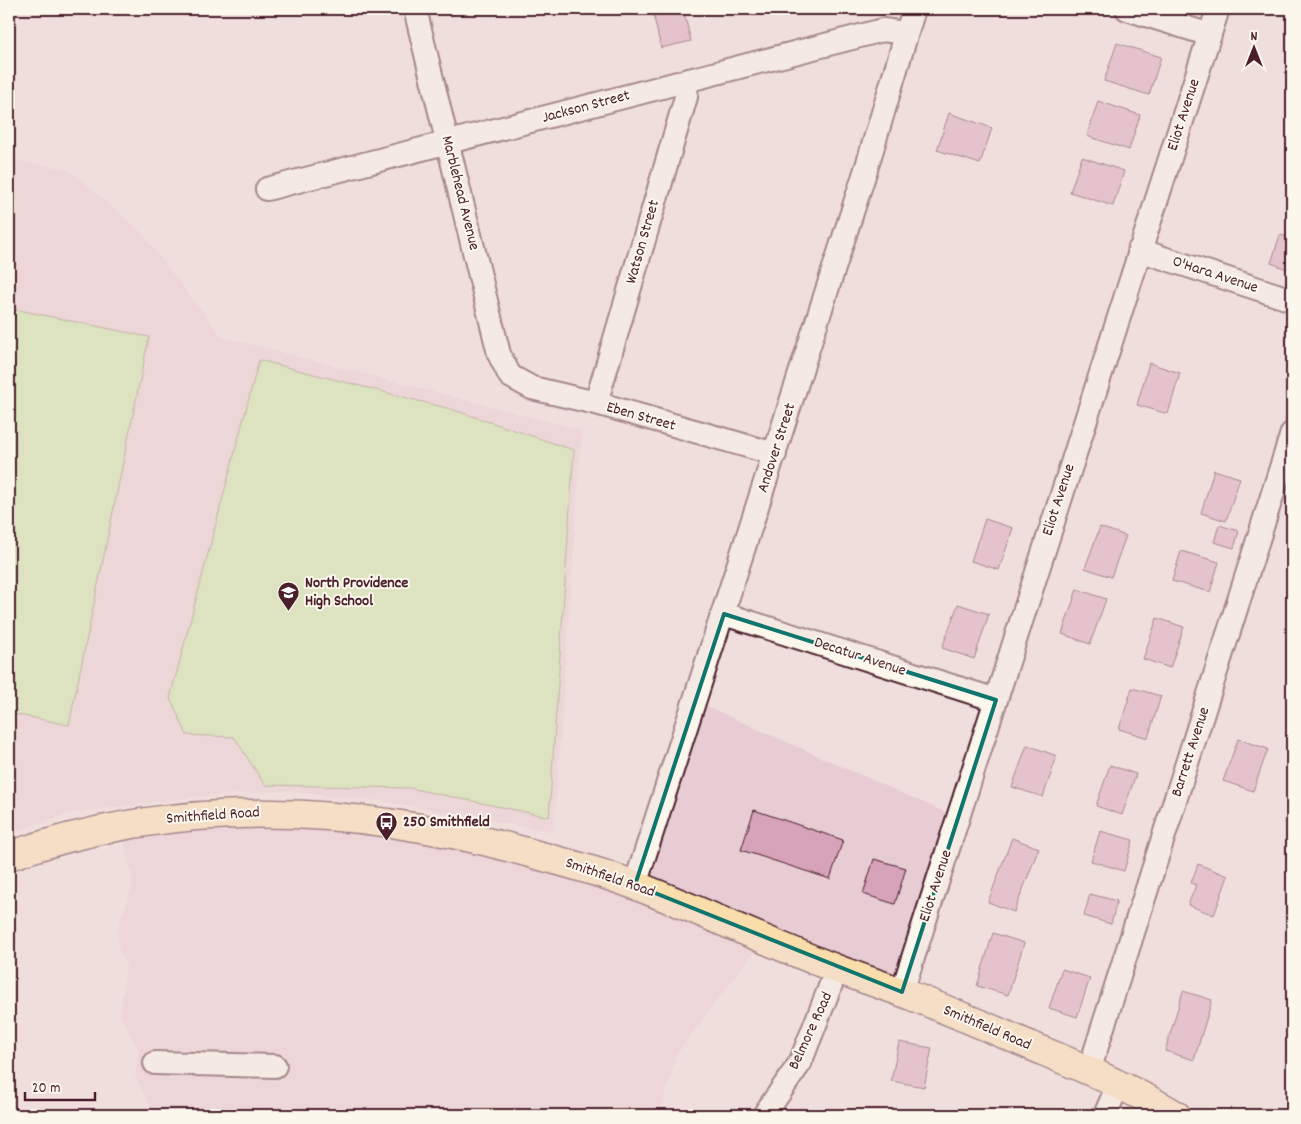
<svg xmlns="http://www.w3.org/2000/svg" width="1301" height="1124" font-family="Dekko,sans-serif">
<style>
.built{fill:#e8ccd3}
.park{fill:#c5e69e;stroke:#888264}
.building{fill:#d7a3bb;stroke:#4a1f2b}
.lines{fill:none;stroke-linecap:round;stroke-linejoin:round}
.minor-casing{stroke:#4a1f2b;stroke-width:26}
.major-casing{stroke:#4a1f2b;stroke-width:31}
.minor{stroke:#fbf7ec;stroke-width:22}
.major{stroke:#f9deab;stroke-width:28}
.marked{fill:none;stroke:#0f766e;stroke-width:4;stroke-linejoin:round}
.labels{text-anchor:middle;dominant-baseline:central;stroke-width:4;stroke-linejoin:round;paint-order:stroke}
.street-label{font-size:16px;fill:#4a1f2b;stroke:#fbf7ec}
.poi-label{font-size:16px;font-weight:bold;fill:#4a1f2b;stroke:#fbf7ec;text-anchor:start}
</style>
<rect width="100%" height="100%" fill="#f0dedd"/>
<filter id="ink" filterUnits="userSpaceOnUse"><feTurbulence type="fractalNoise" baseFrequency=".02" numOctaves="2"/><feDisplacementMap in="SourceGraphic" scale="10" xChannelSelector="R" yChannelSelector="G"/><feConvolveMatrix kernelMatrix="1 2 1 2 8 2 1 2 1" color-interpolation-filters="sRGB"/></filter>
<g filter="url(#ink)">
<!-- built -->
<g class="built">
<polygon points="9,159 69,170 140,231 222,337 582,430 554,832 387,802 285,791 204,796 70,813 9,833"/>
<polygon points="699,703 958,818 904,987 758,946 676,1055 660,1115 152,1115 153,1111 135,1076 139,1050 120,1016 126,965 119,951 117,931 133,884 122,832 277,818 516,852 627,887"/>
</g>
<!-- park -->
<g class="park">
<polygon points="9,308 149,337 69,725 9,713"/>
<polygon points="259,360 454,410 574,450 549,817 409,788 265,785 234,737 187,735 170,698"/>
</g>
<!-- building -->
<g class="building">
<polygon points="652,9 683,9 691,41 661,48"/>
<polygon points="1117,43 1161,57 1149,95 1104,81"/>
<polygon points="1098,101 1140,115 1129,150 1087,136"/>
<polygon points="949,113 992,128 980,164 937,150"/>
<polygon points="1082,157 1124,171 1113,206 1070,192"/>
<polygon points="1280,235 1292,238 1292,271 1271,263"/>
<polygon points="1149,363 1180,373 1168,414 1137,405"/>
<polygon points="1214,470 1240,478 1226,521 1201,513"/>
<polygon points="985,519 1013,528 999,570 971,561"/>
<polygon points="1219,525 1239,531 1234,548 1214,542"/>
<polygon points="1100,527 1126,536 1111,577 1085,568"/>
<polygon points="1181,551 1219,562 1210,592 1172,581"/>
<polygon points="1077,589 1106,599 1090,644 1062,634"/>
<polygon points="958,604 989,614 974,659 942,648"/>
<polygon points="1157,618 1184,627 1170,668 1143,659"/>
<polygon points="1132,688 1161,696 1148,738 1119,729"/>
<polygon points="1238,739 1268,749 1253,791 1223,781"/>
<polygon points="1027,745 1057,756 1043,797 1012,787"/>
<polygon points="1110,765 1136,774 1122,815 1096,806"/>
<polygon points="754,810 843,840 830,879 741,850"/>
<polygon points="1100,831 1133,840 1124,871 1091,861"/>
<polygon points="1012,838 1039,848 1014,912 988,902"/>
<polygon points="874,859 906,868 895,904 863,894"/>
<polygon points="1198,864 1228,876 1214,915 1188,905 1196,885 1191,883"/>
<polygon points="1090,894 1117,901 1111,924 1084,916"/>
<polygon points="993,933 1024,943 1008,995 977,986"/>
<polygon points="1062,969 1090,978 1077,1017 1049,1008"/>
<polygon points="1183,991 1212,1000 1194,1060 1165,1051"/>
<polygon points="899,1042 932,1048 924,1087 891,1081"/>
</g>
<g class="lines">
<defs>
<g id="minor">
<polyline points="415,9 499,354 510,376 532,388 596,403 775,454"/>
<polyline points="1127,9 1210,35"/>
<polyline points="267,189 883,30 905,33"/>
<polyline points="1139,250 1292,300"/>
<polyline points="596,403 686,97 687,80"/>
<polyline points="724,614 996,700"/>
<polyline points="635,885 867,166 914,9"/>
<polyline points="902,992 1218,9"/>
<polyline points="155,1063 275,1066"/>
<polyline points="1089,1071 1292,433"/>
<polyline points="764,1115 800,1063 837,969"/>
<polyline points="1105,1115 1118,1085"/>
</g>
<path id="major" d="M9 856C181 795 363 805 537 855 571 864 604 873 637 886 704 912 769 943 837 969 858 977 879 984 901 992 949 1010 996 1031 1043 1051 1088 1070 1134 1090 1176 1115"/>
</defs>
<!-- minor casing -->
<use href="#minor" class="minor-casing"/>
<!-- major casing -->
<use href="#major" class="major-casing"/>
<!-- minor -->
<use href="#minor" class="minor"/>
<!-- major -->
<use href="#major" class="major"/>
</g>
</g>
<!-- marked area -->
<path d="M0 0H1301V1124H0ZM724 614 996 700 902 992 635 885Z" fill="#f0dedd" fill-opacity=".55" fill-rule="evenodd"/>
<path class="marked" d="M724 614 996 700 902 992 635 885Z"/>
<!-- icons -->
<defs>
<symbol id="school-pin" viewBox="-11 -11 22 30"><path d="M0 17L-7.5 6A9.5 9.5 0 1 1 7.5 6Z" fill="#4a1f2b" stroke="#fbf7ec"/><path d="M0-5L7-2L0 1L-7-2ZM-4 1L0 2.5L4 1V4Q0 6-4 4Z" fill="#fff"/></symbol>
<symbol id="bus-pin" viewBox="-11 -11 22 30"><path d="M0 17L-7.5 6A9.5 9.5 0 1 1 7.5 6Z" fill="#4a1f2b" stroke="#fbf7ec"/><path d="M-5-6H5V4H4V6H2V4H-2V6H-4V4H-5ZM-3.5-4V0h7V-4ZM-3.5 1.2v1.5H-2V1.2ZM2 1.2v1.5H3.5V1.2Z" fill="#fff"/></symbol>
</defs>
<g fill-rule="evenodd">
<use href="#school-pin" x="276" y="580" width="25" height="34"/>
<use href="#bus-pin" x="374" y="810" width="25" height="34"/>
</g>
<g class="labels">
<!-- street labels -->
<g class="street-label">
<text transform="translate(586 107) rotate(-15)">Jackson Street</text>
<text transform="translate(1184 115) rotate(-72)">Eliot Avenue</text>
<text transform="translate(460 193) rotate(76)">Marblehead Avenue</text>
<text transform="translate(643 242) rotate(-74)">Watson Street</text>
<text transform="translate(1215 275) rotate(18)">O'Hara Avenue</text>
<text transform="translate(641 417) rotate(16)">Eben Street</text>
<text transform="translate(777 448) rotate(-72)">Andover Street</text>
<text transform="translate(1059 500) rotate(-72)">Eliot Avenue</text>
<text transform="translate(860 657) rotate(18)">Decatur Avenue</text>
<text transform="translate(1191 752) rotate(-72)">Barrett Avenue</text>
<text transform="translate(213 816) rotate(-4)">Smithfield Road</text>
<text transform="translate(610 878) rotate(19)">Smithfield Road</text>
<text transform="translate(936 886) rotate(-72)">Eliot Avenue</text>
<text transform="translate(987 1028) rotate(23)">Smithfield Road</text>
<text transform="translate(811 1031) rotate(-65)">Belmore Road</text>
</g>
<!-- poi labels -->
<g class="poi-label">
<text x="305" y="583">North Providence<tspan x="305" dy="18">High School</tspan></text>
<text x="403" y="822">250 Smithfield</text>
</g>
</g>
<!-- margin -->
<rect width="1301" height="1124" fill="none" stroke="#fbf7ec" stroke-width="30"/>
<rect x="15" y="15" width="1271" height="1094" fill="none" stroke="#4a1f2b" stroke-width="2" filter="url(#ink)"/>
<!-- north arrow -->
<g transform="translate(1254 48)" stroke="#fbf7ec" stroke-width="4" paint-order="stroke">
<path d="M0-4L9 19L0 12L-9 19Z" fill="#4a1f2b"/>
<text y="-8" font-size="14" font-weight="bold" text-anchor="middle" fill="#4a1f2b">N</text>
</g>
<!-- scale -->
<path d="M25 1092v8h70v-8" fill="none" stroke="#4a1f2b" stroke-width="2.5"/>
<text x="32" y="1092" font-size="15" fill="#4a1f2b" stroke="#fbf7ec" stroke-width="4" paint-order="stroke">20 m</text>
</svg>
